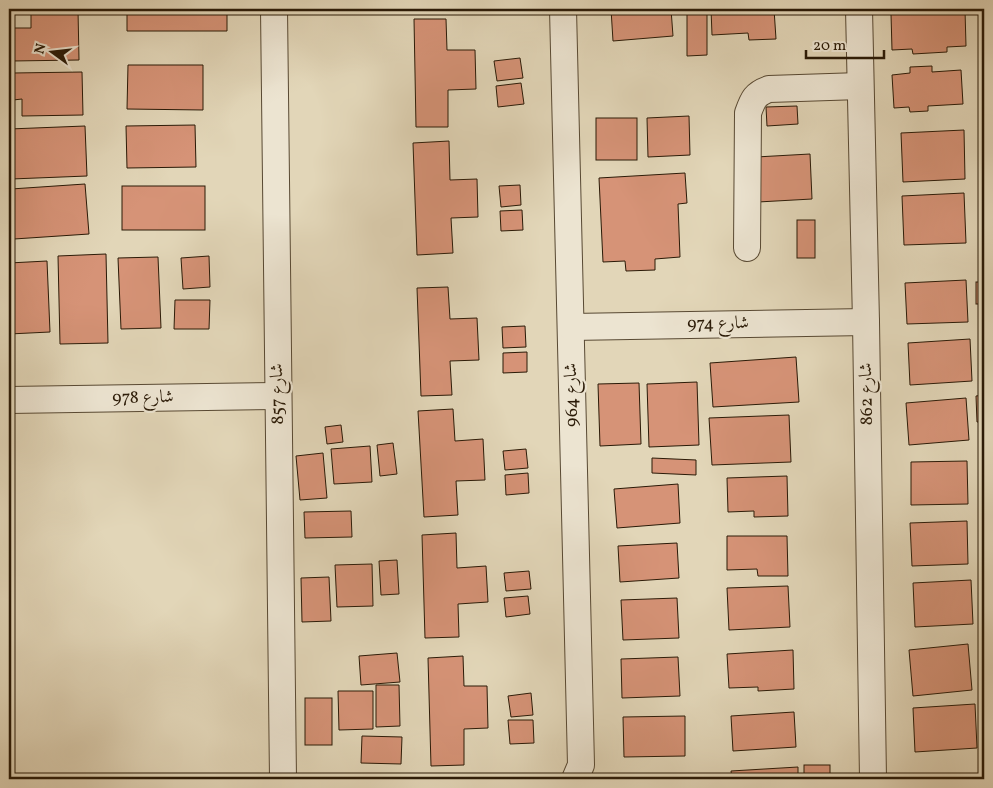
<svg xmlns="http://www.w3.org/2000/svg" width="993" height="788" font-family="Vollkorn,Amiri,serif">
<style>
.building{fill:#d69377;stroke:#2a1a07}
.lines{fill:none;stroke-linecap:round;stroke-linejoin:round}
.minor-casing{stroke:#584933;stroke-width:28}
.minor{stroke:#ece4d1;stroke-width:26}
.labels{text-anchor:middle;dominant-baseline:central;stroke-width:4.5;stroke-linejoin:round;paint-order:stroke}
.street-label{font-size:18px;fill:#2a1a07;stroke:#ece4d1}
</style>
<rect width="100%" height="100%" fill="#e2d6b8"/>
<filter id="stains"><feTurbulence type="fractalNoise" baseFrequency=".004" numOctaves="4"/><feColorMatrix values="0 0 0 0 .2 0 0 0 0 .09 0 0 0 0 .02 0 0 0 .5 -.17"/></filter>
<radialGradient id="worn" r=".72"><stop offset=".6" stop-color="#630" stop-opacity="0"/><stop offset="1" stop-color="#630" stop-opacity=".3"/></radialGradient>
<!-- building -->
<g class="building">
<polygon points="611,9 671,9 673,36 613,41"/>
<polygon points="687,9 707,9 707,55 687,56"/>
<polygon points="711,9 774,9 776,39 749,40 748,33 712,35"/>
<polygon points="912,9 926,9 927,12 965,10 966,46 947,47 947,52 913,54 912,49 892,50 891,14 912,12"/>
<polygon points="78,10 79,60 12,61 11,28 31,28 31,11"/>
<polygon points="227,10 227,31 127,31 127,11"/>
<polygon points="414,19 446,19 447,50 475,50 476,89 448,90 448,127 416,127"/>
<polygon points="520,58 523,78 497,81 494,61"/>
<polygon points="128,65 203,65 203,110 127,109"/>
<polygon points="932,66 932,72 961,70 963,104 928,106 928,111 910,112 909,107 894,108 892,75 910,73 910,67"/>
<polygon points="82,72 83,115 22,116 22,99 13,100 13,73"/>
<polygon points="521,83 524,104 498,107 496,86"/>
<polygon points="797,106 798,124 767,126 766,107"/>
<polygon points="689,116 690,155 648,157 647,118"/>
<rect x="596" y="118" width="41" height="42"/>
<polygon points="195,125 196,167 127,168 126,126"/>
<polygon points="85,126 87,176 11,179 9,129"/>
<polygon points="964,130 965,179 903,182 901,133"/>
<polygon points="449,141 450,180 477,179 478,217 451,218 453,253 417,255 413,143"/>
<polygon points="810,154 812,199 758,202 756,157"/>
<polygon points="685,173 687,203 678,204 680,257 655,259 655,270 626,271 625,261 603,262 599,178"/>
<polygon points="85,184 89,234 14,239 11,189"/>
<polygon points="520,185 521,205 501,207 499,186"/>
<rect x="122" y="186" width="83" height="44"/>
<polygon points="964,193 966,243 904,245 902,196"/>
<polygon points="522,210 523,230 501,231 500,211"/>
<rect x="797" y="220" width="18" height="38"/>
<polygon points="106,254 108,343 60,344 58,256"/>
<polygon points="209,256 210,287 183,289 181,258"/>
<polygon points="158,257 161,328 121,329 118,258"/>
<polygon points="47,261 50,332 9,334 9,263"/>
<polygon points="966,280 968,322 907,324 905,283"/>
<rect x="976" y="282" width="8" height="22"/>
<polygon points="448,287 450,319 477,318 479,360 450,361 452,395 421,396 417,288"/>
<polygon points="175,300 210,300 209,329 174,329"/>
<polygon points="525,326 526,347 503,348 502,327"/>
<polygon points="970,339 972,381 910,385 908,343"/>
<polygon points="527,352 527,372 503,373 503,353"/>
<polygon points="796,357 799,402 713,407 710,363"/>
<polygon points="697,382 699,445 649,447 647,384"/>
<polygon points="639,383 641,444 600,446 598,384"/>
<polygon points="984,395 984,422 977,422 976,396"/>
<polygon points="966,398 969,440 909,445 906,403"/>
<polygon points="453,409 455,441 483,439 485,480 456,481 458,515 424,517 418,411"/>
<polygon points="789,415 791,462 712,465 709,418"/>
<polygon points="341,425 343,442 327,444 325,427"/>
<polygon points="393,443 397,474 380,476 377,445"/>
<polygon points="370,446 372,482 334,484 331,449"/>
<polygon points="526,449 528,468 505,470 503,451"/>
<polygon points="323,453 327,498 300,500 296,456"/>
<polygon points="652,458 696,460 696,475 652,473"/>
<polygon points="967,461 968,504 911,505 911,462"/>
<polygon points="528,473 529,493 506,495 505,475"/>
<polygon points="787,476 788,516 754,517 754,511 728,512 727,478"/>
<polygon points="678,484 680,523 617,528 614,489"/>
<polygon points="351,511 352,537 305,538 304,512"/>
<polygon points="967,521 968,564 912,566 910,523"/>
<polygon points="979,522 984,522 984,546 980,546"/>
<polygon points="456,533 457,568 486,566 488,602 458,604 459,637 425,638 422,535"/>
<polygon points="727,536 787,536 788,576 758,576 757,569 727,570"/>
<polygon points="677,543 679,578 620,582 618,546"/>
<polygon points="397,560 399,594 381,595 379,561"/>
<polygon points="372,564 373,606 337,607 335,565"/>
<polygon points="529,571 531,589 506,591 504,573"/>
<polygon points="329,577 331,621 302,622 301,578"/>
<polygon points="971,580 973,624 915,627 913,583"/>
<polygon points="788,586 790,627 729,630 727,588"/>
<polygon points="528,596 530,614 506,617 504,598"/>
<polygon points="677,598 679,638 623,640 621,600"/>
<polygon points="968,644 972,690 913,696 909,650"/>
<polygon points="793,650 794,689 758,691 758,687 729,688 727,654"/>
<polygon points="397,653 400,682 361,685 359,656"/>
<polygon points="463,656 464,686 487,686 488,728 464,729 464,765 431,766 428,658"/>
<polygon points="678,657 680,696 622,698 621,659"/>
<polygon points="376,685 399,685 400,726 376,727"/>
<polygon points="338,691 373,691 373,729 339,730"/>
<polygon points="531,693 533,715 511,717 508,696"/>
<rect x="305" y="698" width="27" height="47"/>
<polygon points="975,704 977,748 915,752 913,708"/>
<polygon points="794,712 796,747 733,751 731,716"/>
<polygon points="685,716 685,756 624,757 623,717"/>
<polygon points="508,720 533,720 534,743 510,744"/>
<polygon points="362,736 402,737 401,764 361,763"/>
<rect x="804" y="765" width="26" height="14"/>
<polygon points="798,767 798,779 732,779 731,771"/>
<polygon points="679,774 680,779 624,779 624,778"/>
</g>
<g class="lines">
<defs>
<g id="minor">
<polyline points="274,9 283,779"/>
<polyline points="563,9 581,765 575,779"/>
<polyline points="859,9 866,322 873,779"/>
<path d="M747 248 748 113C753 99 755 94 769 89L860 86"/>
<polyline points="571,327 866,322"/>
<polyline points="9,400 278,396"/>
</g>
</defs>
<!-- minor casing -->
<use href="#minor" class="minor-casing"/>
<!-- minor -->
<use href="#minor" class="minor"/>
</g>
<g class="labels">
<!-- street labels -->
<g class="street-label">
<text transform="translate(718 324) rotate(-1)">شارع 974</text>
<text transform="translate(278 394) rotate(-91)">شارع 857</text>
<text transform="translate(867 394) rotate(-91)">شارع 862</text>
<text transform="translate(572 395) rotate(-91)">شارع 964</text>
<text transform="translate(143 398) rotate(-1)">شارع 978</text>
</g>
</g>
<!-- margin -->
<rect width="993" height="788" fill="none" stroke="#e2d6b8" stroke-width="30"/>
<rect x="10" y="10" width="973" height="768" fill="none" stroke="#2a1a07" stroke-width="2.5"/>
<rect x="15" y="15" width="963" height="758" fill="none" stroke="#2a1a07"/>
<!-- north arrow -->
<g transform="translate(52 52) rotate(285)" stroke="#ece4d1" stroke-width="4" paint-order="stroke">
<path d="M0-4L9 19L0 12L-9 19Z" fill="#2a1a07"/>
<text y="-8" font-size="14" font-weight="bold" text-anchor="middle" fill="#2a1a07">N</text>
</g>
<!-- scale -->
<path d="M806 50v8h78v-8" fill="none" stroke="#2a1a07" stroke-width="2.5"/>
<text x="813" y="50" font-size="15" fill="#2a1a07" stroke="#ece4d1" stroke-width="4" paint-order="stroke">20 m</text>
<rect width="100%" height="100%" filter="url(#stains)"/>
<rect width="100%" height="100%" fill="url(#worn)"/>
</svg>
